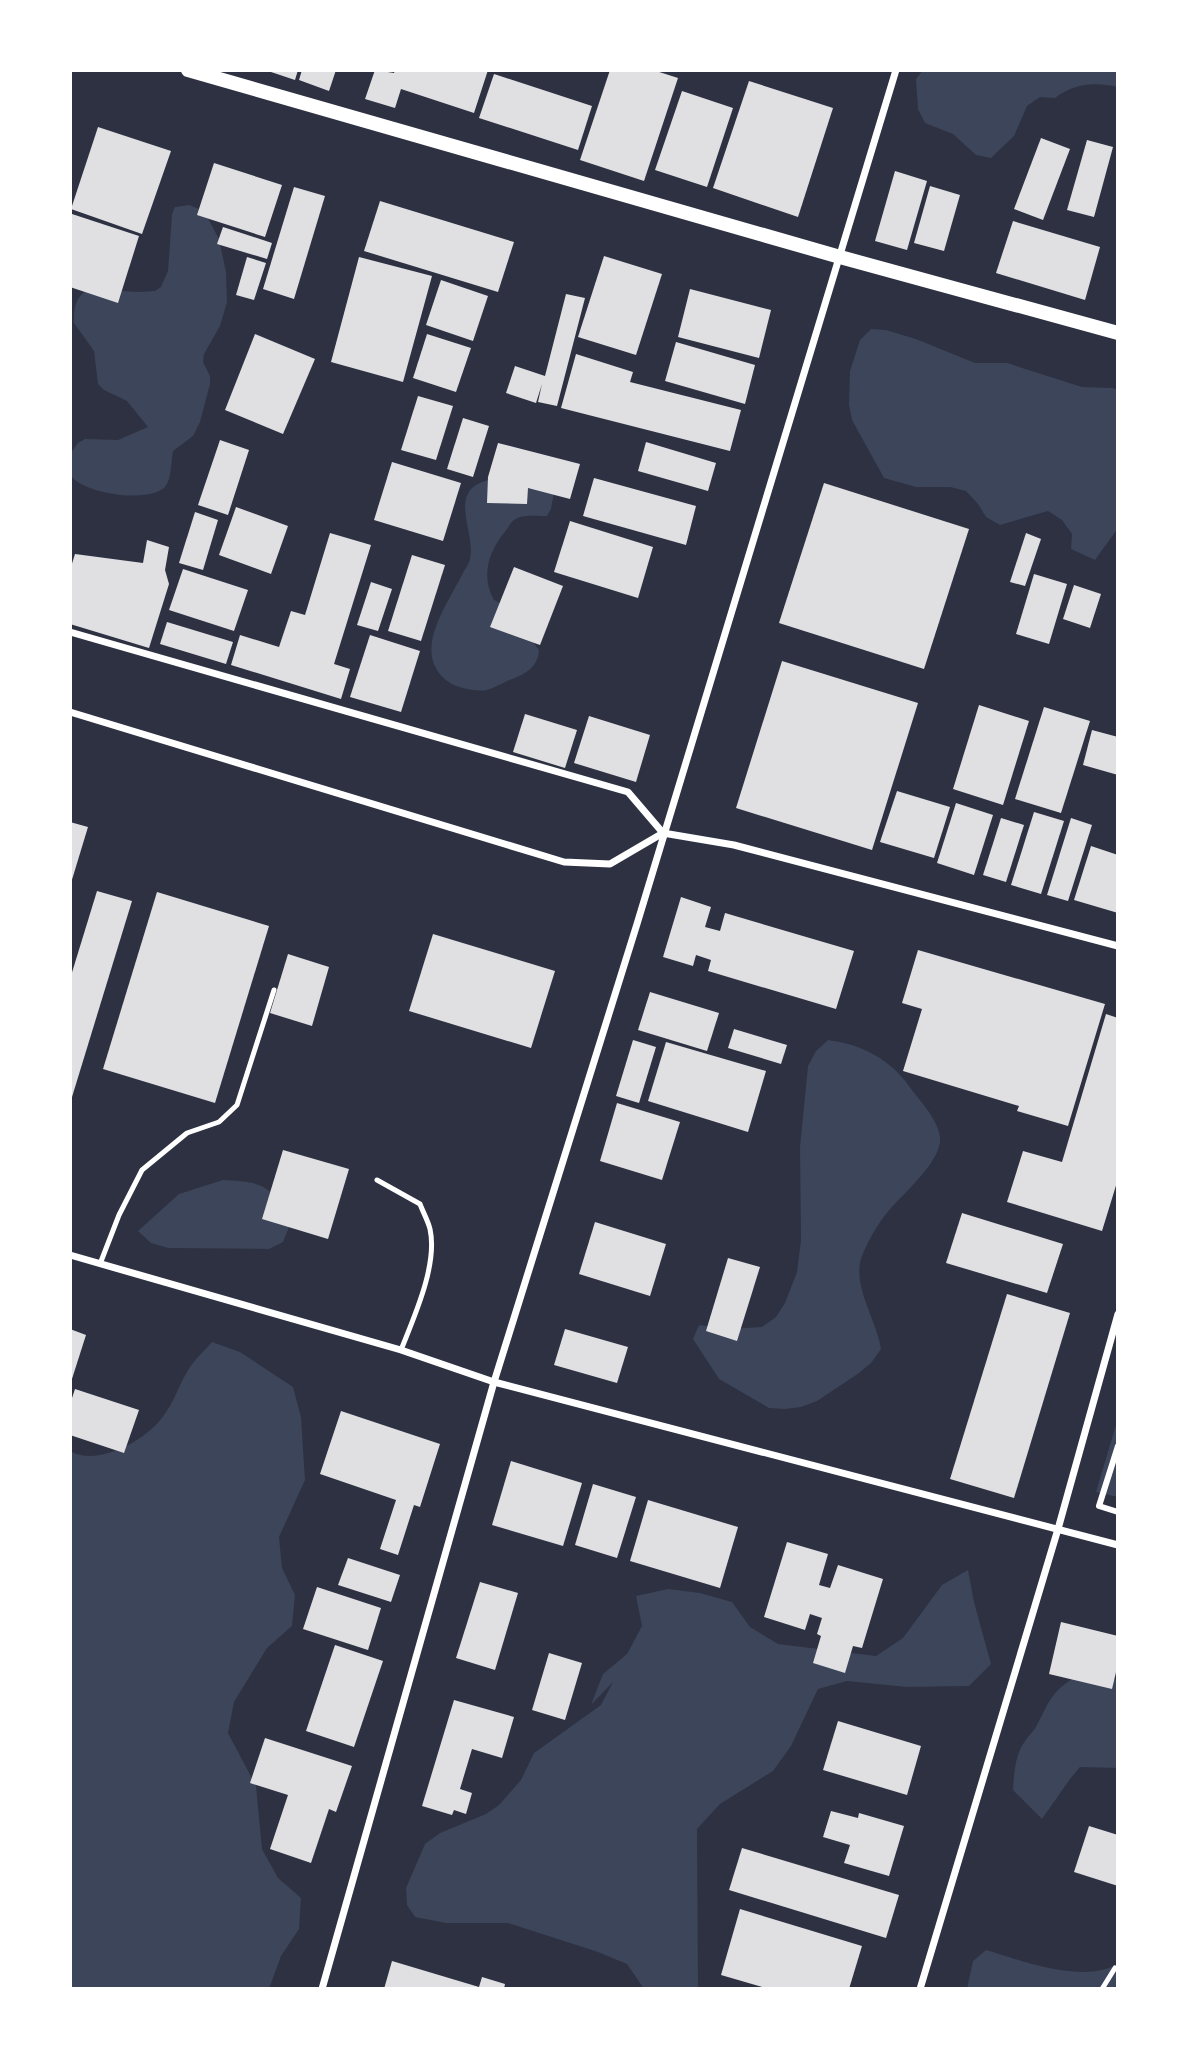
<svg xmlns="http://www.w3.org/2000/svg" width="1188" height="2059" font-family="'Space Grotesk',sans-serif">
<style>
.green{fill:#3c4559}
.building{fill:#e0e0e3}
.lines{fill:none;stroke-linecap:round;stroke-linejoin:round}
.service{stroke:#fff;stroke-width:5}
.pedestrian{stroke:#fff;stroke-width:6}
.minor{stroke:#fff;stroke-width:7}
.secondary{stroke:#fff;stroke-width:14}
</style>
<rect width="100%" height="100%" fill="#2d3142"/>
<!-- green -->
<g class="green">
<path d="M923 70H1118V87C1094 82 1075 83 1055 98L1040 97 1027 106 1014 136 991 158 976 155 953 134 925 123 918 109 916 79Z"/>
<path d="M189 205 204 211 219 239 226 272 227 302 220 326 204 354 203 362 210 376V384L200 422 193 436 173 451C171 460 172 481 164 488 145 503 84 494 70 475V454L78 443 85 439 118 440 148 427 127 401 104 390 98 384 94 351 74 323C73 309 76 294 90 289L139 292 155 291 161 287 168 271 172 214 175 207Z"/>
<polygon points="871,329 886,330 916,339 975,363 1007,363 1082,387 1113,388 1118,390 1118,528 1095,560 1071,549 1072,534 1062,520 1048,511 1000,525 986,517 978,504 966,491 950,487 916,487 884,478 852,420 849,405 850,371 860,340"/>
<path d="M488 480 554 493 551 509 547 516C537 516 522 514 514 520 510 523 507 530 504 533 488 553 481 577 494 600L508 607 539 650C538 669 523 675 507 681 501 684 493 688 487 690 477 692 458 688 450 683 409 655 446 607 463 573 465 569 469 564 470 559 476 532 446 491 488 480Z"/>
<path d="M828 1040C861 1044 890 1059 909 1086 919 1100 938 1119 940 1137 943 1161 901 1195 886 1214 877 1225 867 1243 862 1256 851 1285 877 1320 881 1349L871 1363 859 1373 817 1401 801 1407 785 1409 769 1408 719 1379 693 1339 699 1325 730 1329 762 1327 776 1317 785 1303 797 1272 801 1240 800 1147 808 1066 816 1051Z"/>
<path d="M223 1180C267 1182 273 1186 289 1227L283 1242 269 1249 168 1248 151 1243 138 1231 179 1194Z"/>
<path d="M212 1342 240 1352 293 1387 301 1417 305 1480 279 1537 282 1568 295 1595 292 1626 267 1648 234 1702 228 1733 256 1786 262 1849 278 1878 301 1898 299 1929 281 1956 269 1989H70V1451C97 1467 144 1441 161 1419 174 1404 179 1383 190 1367 196 1358 205 1350 212 1342Z"/>
<polygon points="1118,1418 1118,1497 1096,1492"/>
<polygon points="968,1570 974,1602 991,1664 969,1686 907,1687 847,1681 818,1689 791,1746 773,1771 720,1804 697,1829 698,1989 644,1989 627,1964 598,1952 508,1923 446,1923 415,1917 407,1905 406,1888 425,1844 440,1833 486,1814 499,1805 521,1780 534,1753 601,1705 613,1682 591,1705 603,1674 627,1654 642,1626 636,1596 668,1589 700,1593 732,1602 750,1627 778,1644 876,1656 903,1638 942,1585"/>
<path d="M1072 1679 1102 1682 1118 1679V1768L1080 1767 1070 1779 1042 1819 1013 1790C1014 1773 1015 1755 1025 1741 1028 1736 1033 1732 1036 1727 1048 1705 1049 1694 1072 1679Z"/>
<path d="M986 1950C1023 1961 1081 1984 1118 1964V1989H967L973 1961Z"/>
</g>
<!-- building -->
<g class="building">
<polygon points="265,70 298,70 295,80"/>
<polygon points="302,70 336,70 329,91 299,80"/>
<polygon points="375,70 394,73 395,70 488,70 474,113 401,89 395,108 365,99"/>
<polygon points="610,70 653,70 678,78 644,181 580,160"/>
<polygon points="494,74 592,106 578,150 479,118"/>
<polygon points="749,81 833,108 798,217 713,188"/>
<polygon points="682,91 733,108 707,187 655,170"/>
<polygon points="98,127 171,151 142,234 71,209"/>
<polygon points="1041,138 1070,149 1043,220 1014,209"/>
<polygon points="1087,140 1113,147 1094,217 1067,210"/>
<polygon points="214,163 282,185 265,237 197,215"/>
<polygon points="895,171 927,181 907,250 875,241"/>
<polygon points="930,186 960,195 944,251 914,243"/>
<polygon points="294,187 325,196 294,299 263,289"/>
<polygon points="380,201 514,242 498,292 364,251"/>
<polygon points="72,214 139,236 118,303 70,287"/>
<polygon points="1013,221 1100,247 1085,300 996,273"/>
<polygon points="223,227 272,243 267,259 217,244"/>
<polygon points="604,256 662,274 636,355 578,337"/>
<polygon points="247,257 266,263 254,300 236,295"/>
<polygon points="359,257 432,276 403,382 331,362"/>
<polygon points="441,280 488,296 473,341 426,325"/>
<polygon points="690,289 771,310 759,358 678,337"/>
<polygon points="566,294 585,298 557,406 538,402 542,384 536,403 506,393 515,366 545,376"/>
<polygon points="255,334 315,359 283,434 225,410"/>
<polygon points="427,334 471,348 456,392 413,378"/>
<polygon points="676,342 755,365 745,404 665,381"/>
<polygon points="576,354 633,372 630,382 741,410 730,451 561,408"/>
<polygon points="418,396 453,406 436,460 401,450"/>
<polygon points="463,418 489,426 473,477 447,469"/>
<polygon points="220,440 249,450 228,515 198,505"/>
<polygon points="646,442 716,463 708,491 638,471"/>
<polygon points="498,443 580,464 570,499 528,488 527,504 487,503 488,477"/>
<polygon points="392,462 461,483 443,541 374,520"/>
<polygon points="594,478 696,506 686,545 583,516"/>
<polygon points="824,483 969,529 924,669 779,623"/>
<polygon points="236,507 288,526 271,574 219,555"/>
<polygon points="195,512 218,520 203,570 179,563"/>
<polygon points="570,521 653,547 638,598 554,572"/>
<polygon points="330,533 371,545 334,664 350,669 341,699 231,665 240,635 279,647 291,611 305,615"/>
<polygon points="1026,533 1041,539 1025,586 1010,582"/>
<polygon points="147,540 169,547 165,570 169,584 149,648 70,624 70,570 75,554 143,563"/>
<polygon points="412,555 445,565 421,641 388,631"/>
<polygon points="514,567 563,586 540,645 490,627"/>
<polygon points="183,569 248,590 234,631 169,610"/>
<polygon points="1034,574 1067,584 1049,644 1016,634"/>
<polygon points="371,582 392,589 378,631 357,625"/>
<polygon points="1074,585 1101,594 1090,628 1063,619"/>
<polygon points="167,622 233,642 226,664 160,644"/>
<polygon points="370,635 420,651 401,712 350,697"/>
<polygon points="782,661 918,703 872,850 736,808"/>
<polygon points="979,705 1029,721 1003,805 953,789"/>
<polygon points="1044,707 1090,721 1061,813 1015,799"/>
<polygon points="525,714 577,730 565,768 513,752"/>
<polygon points="589,716 650,735 636,782 574,763"/>
<polygon points="1092,730 1118,737 1118,775 1083,765"/>
<polygon points="897,791 950,807 934,858 880,842"/>
<polygon points="956,803 993,815 974,875 937,863"/>
<polygon points="1034,812 1064,821 1041,894 1011,885"/>
<polygon points="1001,818 1024,825 1006,882 983,875"/>
<polygon points="1071,818 1092,825 1068,901 1047,895"/>
<polygon points="70,822 88,827 71,883 70,883"/>
<polygon points="1091,846 1118,855 1118,913 1074,900"/>
<polygon points="97,891 132,901 72,1097 70,1096 70,979"/>
<polygon points="157,892 269,926 215,1103 103,1069"/>
<polygon points="681,897 711,907 705,927 720,931 725,913 854,951 836,1009 708,971 711,960 696,955 693,966 663,957"/>
<polygon points="433,934 555,971 531,1048 409,1011"/>
<polygon points="918,950 1105,1004 1068,1126 1017,1111 1019,1106 903,1071 922,1009 902,1003"/>
<polygon points="288,954 329,967 312,1026 270,1013"/>
<polygon points="650,992 719,1013 707,1051 638,1030"/>
<polygon points="1106,1014 1118,1018 1118,1179 1102,1231 1007,1202 1023,1151 1062,1162"/>
<polygon points="734,1029 787,1045 781,1064 728,1048"/>
<polygon points="633,1040 656,1047 639,1103 616,1096"/>
<polygon points="666,1042 766,1071 748,1132 648,1101"/>
<polygon points="617,1103 680,1122 662,1180 600,1161"/>
<polygon points="283,1150 349,1169 328,1239 262,1219"/>
<polygon points="962,1213 1063,1244 1047,1293 946,1263"/>
<polygon points="595,1222 666,1244 650,1296 579,1274"/>
<polygon points="728,1258 760,1267 737,1341 706,1331"/>
<polygon points="1007,1294 1070,1313 1014,1498 950,1479"/>
<polygon points="70,1329 86,1335 71,1382 70,1382"/>
<polygon points="565,1329 628,1347 617,1383 554,1365"/>
<polygon points="75,1389 139,1410 124,1453 70,1435 70,1404"/>
<polygon points="341,1411 440,1444 420,1507 414,1505 398,1555 380,1549 396,1500 320,1474"/>
<polygon points="511,1461 582,1483 563,1546 492,1525"/>
<polygon points="593,1484 636,1497 617,1558 575,1545"/>
<polygon points="648,1500 738,1527 720,1588 630,1561"/>
<polygon points="787,1542 828,1554 819,1585 830,1588 838,1565 883,1579 862,1648 853,1646 845,1673 813,1663 821,1636 817,1634 822,1618 810,1614 805,1630 764,1617"/>
<polygon points="348,1558 400,1575 391,1602 338,1585"/>
<polygon points="480,1582 518,1593 495,1670 456,1658"/>
<polygon points="317,1587 381,1608 368,1650 303,1629"/>
<polygon points="1061,1622 1118,1636 1118,1664 1112,1689 1049,1674"/>
<polygon points="335,1645 383,1661 354,1747 306,1731"/>
<polygon points="549,1653 582,1663 565,1720 532,1710"/>
<polygon points="454,1700 514,1717 502,1758 472,1749 460,1789 472,1793 466,1814 454,1810 452,1815 422,1806"/>
<polygon points="838,1721 921,1746 907,1795 823,1770"/>
<polygon points="265,1738 352,1766 336,1812 329,1809 311,1863 270,1849 288,1795 250,1783"/>
<polygon points="831,1811 858,1818 859,1813 904,1826 889,1876 844,1863 850,1845 823,1837"/>
<polygon points="1089,1826 1118,1835 1118,1886 1074,1872"/>
<polygon points="742,1848 899,1895 886,1938 729,1890"/>
<polygon points="740,1909 862,1946 849,1989 769,1989 721,1975"/>
<polygon points="392,1961 479,1987 482,1977 505,1984 504,1989 384,1989"/>
</g>
<g class="lines">
<!-- service -->
<g class="service">
<path d="M377 1180 420 1204C423 1212 428 1221 430 1229 438 1265 414 1317 401 1350"/>
<polyline points="100,1264 119,1215 142,1170 187,1133 219,1122 237,1105 274,990"/>
<polyline points="1102,1989 1115,1968"/>
</g>
<!-- pedestrian -->
<polyline class="pedestrian" points="1118,1446 1099,1506 1118,1512"/>
<!-- minor -->
<g class="minor">
<polyline points="70,632 628,792 663,833 734,845 1118,946"/>
<polyline points="70,712 564,862 610,864 663,833"/>
<polyline points="70,1255 401,1350 494,1382 1118,1545"/>
<polyline points="322,1989 494,1382 637,924 896,70"/>
<polyline points="920,1989 1058,1529 1118,1314"/>
</g>
<!-- secondary -->
<polyline class="secondary" points="188,70 840,257 1118,333"/>
</g>
<!-- border -->
<rect width="1188" height="2059" fill="none" stroke="#ffffff" stroke-width="144"/>
</svg>
